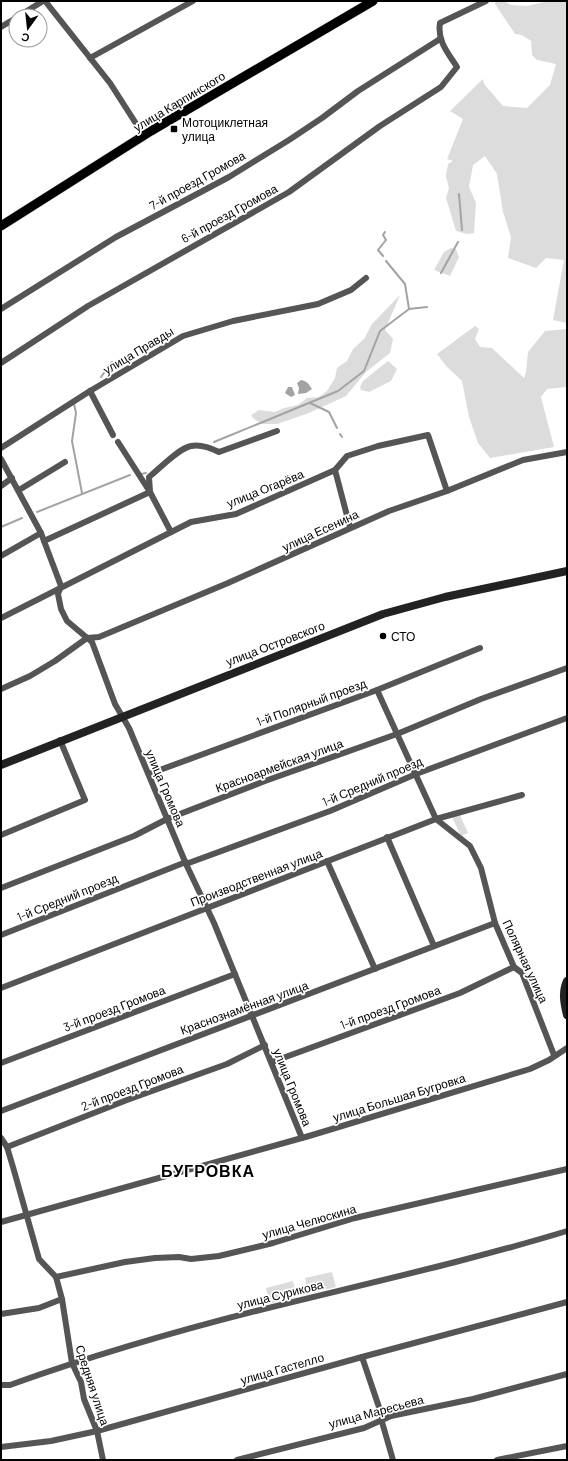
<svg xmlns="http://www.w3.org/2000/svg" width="568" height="1461" font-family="Barlow,sans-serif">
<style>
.green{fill:#dcdcdc}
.water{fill:#a3a3a3}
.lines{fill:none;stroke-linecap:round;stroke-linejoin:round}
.stream{stroke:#a3a3a3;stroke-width:2}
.primary-casing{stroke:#dbdbdb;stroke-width:10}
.street{stroke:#555;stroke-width:6}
.secondary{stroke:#222;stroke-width:8}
.primary{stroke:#000;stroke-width:9}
.poi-dot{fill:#000;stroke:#fff;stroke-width:1.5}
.labels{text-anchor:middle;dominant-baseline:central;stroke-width:3.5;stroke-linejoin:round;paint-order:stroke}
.street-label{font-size:12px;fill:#000;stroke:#fff}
.poi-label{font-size:12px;fill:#000;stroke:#fff;text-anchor:start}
.district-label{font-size:16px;font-weight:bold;letter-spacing:1px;fill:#000;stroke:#fff}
</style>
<rect width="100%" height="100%" fill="#fff"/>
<!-- green -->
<g class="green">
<polygon points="496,1 504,1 511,5 527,6 549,1 567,1 567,323 553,320 564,260 546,258 536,268 508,258 511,237 503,212 497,174 485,156 473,165 469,187 476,203 474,233 467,234 456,231 446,198 449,188 446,176 448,164 453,161 447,159 463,119 450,111 483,79 484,84 503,106 527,108 550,85 556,64 537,60 532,55 531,41 522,35 515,34 495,4"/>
<polygon points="451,248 456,249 459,257 450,276 434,270 444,252"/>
<polygon points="400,295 385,330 393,339 390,353 366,372 346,396 309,413 277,424 263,424 254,419 251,415 259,410 275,412 284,408 298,405 307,398 319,397 327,391 335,378 337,368 347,361 353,349 364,339 372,324"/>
<polygon points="475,326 479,329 475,339 480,347 492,348 524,378 526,372 528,352 545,331 567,329 567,387 547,389 541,397 554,447 490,458 478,443 469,417 462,381 446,366 437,354"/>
<polygon points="388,361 397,369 391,381 369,392 361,390 360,387 363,381"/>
<polygon points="460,815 468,833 461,836 452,817"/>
<polygon points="332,1272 336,1287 308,1294 305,1278"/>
<polygon points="293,1281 297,1297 270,1304 266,1288"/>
</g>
<!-- water -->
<g class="water">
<path d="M301 380C307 381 309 384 312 389L306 393 298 394 299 388 297 383Z"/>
<polygon points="288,387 292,387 295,395 291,397 285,393"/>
</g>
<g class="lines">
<!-- stream -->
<g class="stream">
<polyline points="459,194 462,230"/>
<polyline points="383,256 378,250 386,240 383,235 385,232"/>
<polyline points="441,273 458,242"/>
<polyline points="409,309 427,307"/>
<polyline points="101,377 112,362"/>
<polyline points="310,403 329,412 337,428"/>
<polyline points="74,404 76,413 72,441 82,493"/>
<polyline points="340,434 342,437"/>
<polyline points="214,442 338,391 364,371 380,331 409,309 405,284 386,261"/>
<polyline points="141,474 146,473"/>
<polyline points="37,512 130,475"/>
<polyline points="1,527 22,518"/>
</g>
<defs>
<polyline id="primary" points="1,226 151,131 373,1"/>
</defs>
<!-- primary casing -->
<use href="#primary" class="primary-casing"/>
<!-- street -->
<g class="street">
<polyline points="45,1 110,83 144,136"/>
<polyline points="19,16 43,1"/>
<polyline points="1,27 16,18"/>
<polyline points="90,58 193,1"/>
<polyline points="1,309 116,237 229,177 289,140 322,118 358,91 440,39"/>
<path d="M1 363 88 306 289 192 380 126 441 87 457 67C448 53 437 41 440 23L486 1"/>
<polyline points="90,391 113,435"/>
<polyline points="118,442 150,492 171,532"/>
<polyline points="1,448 90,391 183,336 233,321 318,304 351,290 366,278"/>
<polyline points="1,459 41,533 61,586 58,594 61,609 67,621 92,642 115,704 129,728 186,864 214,923 302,1138"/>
<polyline points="335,470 350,527"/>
<polyline points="1,486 12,478"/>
<polyline points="19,490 65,462"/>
<path d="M44 541 150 492 149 477C159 469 179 448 191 446 200 444 211 448 219 452L277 431"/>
<polyline points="1,556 41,533"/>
<polyline points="1,618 191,522 236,514 335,470 347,456 378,446 428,435 447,491"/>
<polyline points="1,689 30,676 55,661 87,638 99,637 228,583 389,511 447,491 523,460 567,452"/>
<polyline points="377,690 436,819 470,846 481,868 495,923 514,967 522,973 554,1055"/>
<polyline points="149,774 377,690 480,648"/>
<polyline points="1,835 85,800 60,740"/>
<polyline points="387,837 434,946"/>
<polyline points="327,861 375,969"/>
<polyline points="186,864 330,811 416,774 567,718"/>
<polyline points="1,888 134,836 167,819 265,781 397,734 481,699 567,668"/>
<polyline points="1,935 186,862"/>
<polyline points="1,988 436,819 522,795"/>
<polyline points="272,1062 460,993 514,967"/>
<polyline points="1,1063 235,974"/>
<polyline points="1,1111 495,923"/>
<polyline points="1,1138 7,1147 13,1167 39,1259 56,1277 62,1299 72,1363 81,1382 84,1399 97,1431 103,1460"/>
<polyline points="7,1147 127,1100 227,1064 265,1045"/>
<polyline points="1,1222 309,1136 530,1069 549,1060 567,1048"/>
<polyline points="56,1277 125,1262 155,1258 179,1257 191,1259 219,1256 273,1243 355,1218 567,1169"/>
<polyline points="1,1314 39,1308 62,1299"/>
<polyline points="362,1357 382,1416 382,1422 393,1460"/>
<path d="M1 1385H10C91 1356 173 1332 256 1311 360 1285 465 1262 567 1231"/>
<polyline points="1,1447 51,1441 97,1431 362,1357 567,1302"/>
<polyline points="237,1460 364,1428 391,1416 473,1399 567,1374"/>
<polyline points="497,1460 567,1446"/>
</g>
<!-- secondary -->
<g class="secondary">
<polyline points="1,765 383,614 445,597 567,571"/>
<path d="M567 981C562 992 564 1003 567 1015"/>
</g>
<!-- primary -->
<use href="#primary" class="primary"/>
</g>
<!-- markers -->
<g class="poi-dot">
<rect x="170" y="125" width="8" height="8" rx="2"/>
<circle cx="383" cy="636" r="4"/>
</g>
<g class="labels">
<!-- street labels -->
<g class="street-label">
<text transform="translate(179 101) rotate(-31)">улица Карпинского</text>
<text transform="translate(197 180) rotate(-29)">7-й проезд Громова</text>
<text transform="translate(229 213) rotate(-29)">6-й проезд Громова</text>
<text transform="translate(138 350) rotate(-31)">улица Правды</text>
<text transform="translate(265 488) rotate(-22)">улица Огарёва</text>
<text transform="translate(320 530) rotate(-25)">улица Есенина</text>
<text transform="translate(275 643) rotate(-21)">улица Островского</text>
<text transform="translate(311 702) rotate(-20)">1-й Полярный проезд</text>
<text transform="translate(279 765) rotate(-20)">Красноармейская улица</text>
<text transform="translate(372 781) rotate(-23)">1-й Средний проезд</text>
<text transform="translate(166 788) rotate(67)">улица Громова</text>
<text transform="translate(256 877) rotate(-21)">Производственная улица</text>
<text transform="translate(67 897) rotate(-22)">1-й Средний проезд</text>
<text transform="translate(526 961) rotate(65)">Полярная улица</text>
<text transform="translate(244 1007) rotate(-20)">Краснознамённая улица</text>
<text transform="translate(390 1007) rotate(-20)">1-й проезд Громова</text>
<text transform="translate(114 1008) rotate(-21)">3-й проезд Громова</text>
<text transform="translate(132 1087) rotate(-21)">2-й проезд Громова</text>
<text transform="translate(293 1087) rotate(68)">улица Громова</text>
<text transform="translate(399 1097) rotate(-17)">улица Большая Бугровка</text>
<text transform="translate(309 1221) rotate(-16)">улица Челюскина</text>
<text transform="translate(280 1294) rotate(-14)">улица Сурикова</text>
<text transform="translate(282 1368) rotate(-16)">улица Гастелло</text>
<text transform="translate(93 1385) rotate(72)">Средняя улица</text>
<text transform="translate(376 1411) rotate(-15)">улица Маресьева</text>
</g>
<!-- poi labels -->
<g class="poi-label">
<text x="182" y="122">Мотоциклетная<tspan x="182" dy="14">улица</tspan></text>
<text x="391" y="636">СТО</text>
</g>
<!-- district labels -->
<g class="district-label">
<text x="208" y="1170">БУГРОВКА</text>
</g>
</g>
<!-- border -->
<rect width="568" height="1461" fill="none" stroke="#000000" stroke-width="4"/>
<!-- north arrow -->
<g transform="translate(28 28) rotate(195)"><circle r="19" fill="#ffffff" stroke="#999999"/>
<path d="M0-3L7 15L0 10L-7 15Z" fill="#000000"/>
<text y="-6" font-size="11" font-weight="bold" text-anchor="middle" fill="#000000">С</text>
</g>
</svg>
